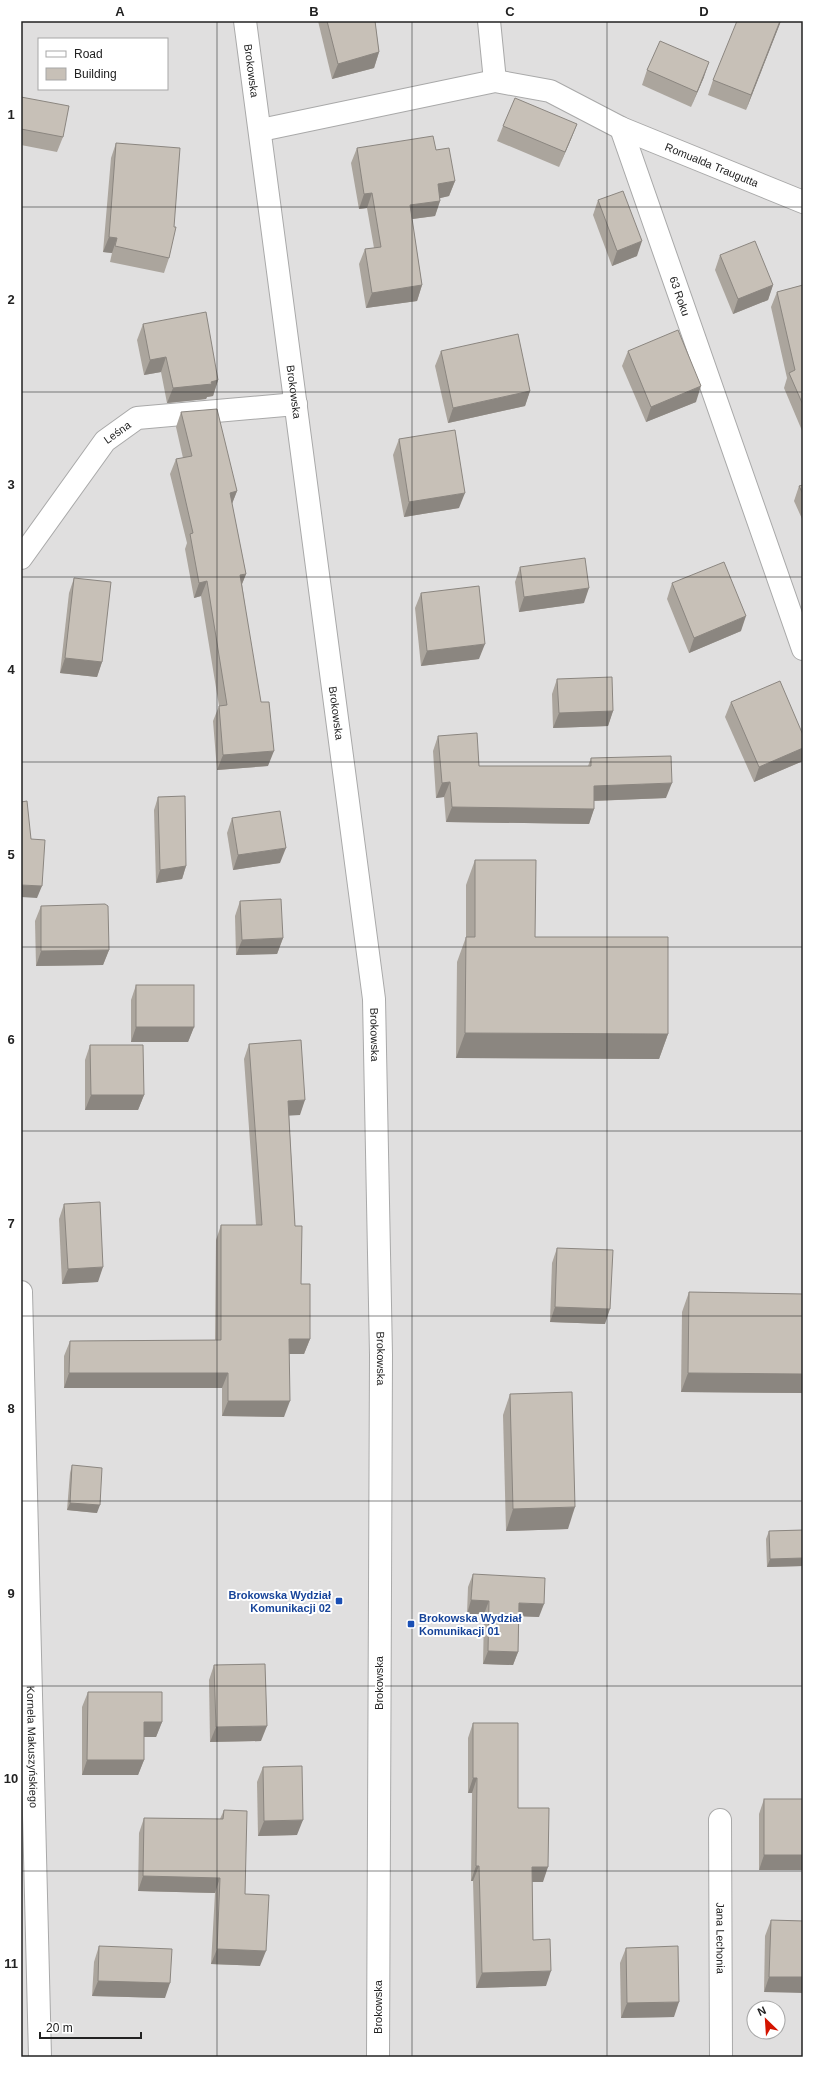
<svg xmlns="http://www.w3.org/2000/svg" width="824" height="2078" font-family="Arial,sans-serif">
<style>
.residential{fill:#e0dfdf;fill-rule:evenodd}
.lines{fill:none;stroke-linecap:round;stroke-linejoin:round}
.minor-casing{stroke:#a9a9a9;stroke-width:24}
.minor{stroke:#fff;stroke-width:22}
.wall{fill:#aba59d}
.shaded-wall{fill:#8b8680}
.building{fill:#c7c0b7;stroke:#8b8680}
.grid{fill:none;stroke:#222;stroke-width:1;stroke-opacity:0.55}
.transit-dot{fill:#1a4fb4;stroke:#fff;stroke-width:1.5}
.labels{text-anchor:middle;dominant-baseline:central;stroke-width:4;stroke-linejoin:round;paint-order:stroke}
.street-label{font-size:11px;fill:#222;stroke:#fff}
.transit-label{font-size:11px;font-weight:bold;fill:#164399;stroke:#fff;text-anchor:end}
.neatline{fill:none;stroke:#222;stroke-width:1.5}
.grid-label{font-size:13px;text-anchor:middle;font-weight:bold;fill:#222}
</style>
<rect width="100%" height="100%" fill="#f2f0e9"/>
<!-- residential -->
<path class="residential" d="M21 21H803V2057H21ZM39 39H167V89H39ZM754 2008H778V2032H754Z"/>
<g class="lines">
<defs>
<g id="minor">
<path id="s1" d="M245 21 374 999 381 1355 378 2057"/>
<polyline points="489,21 495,81"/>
<path id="s2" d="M621 128 803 649"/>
<path id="s3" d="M261 130 495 81 550 91 621 128 803 202"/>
<path id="s4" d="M21 558 105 441 137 418 296 404"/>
<path id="s5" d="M21 1292 40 2057"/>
<path id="s6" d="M720 1820 721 2057"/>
</g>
</defs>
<!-- minor casing -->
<use href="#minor" class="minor-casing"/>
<!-- minor -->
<use href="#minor" class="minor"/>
</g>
<!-- wall -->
<g class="wall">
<polygon points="318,21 375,21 379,52 374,68 332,79"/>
<polygon points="781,21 746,110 708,95 713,80"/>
<polygon points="647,70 704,77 691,107 642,85"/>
<polygon points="21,97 63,137 57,152 21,145"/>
<polygon points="577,124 571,139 559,167 497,141 503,126"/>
<polygon points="116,143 169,258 164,273 110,262 112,253 103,252 111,158"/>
<polygon points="357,148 436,150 455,181 449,196 440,198 440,201 435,216 412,219 422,285 417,301 366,308 359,264 365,249 374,248 367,208 359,209 351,163"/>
<polygon points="598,200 637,256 612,266 593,215"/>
<polygon points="720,255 773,285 768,300 733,314 715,270"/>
<polygon points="803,285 803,433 784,388 787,378 771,307 777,292"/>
<polygon points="143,324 218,380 213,396 207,397 206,399 167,403 161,372 144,375 137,340"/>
<polygon points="441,351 530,391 525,406 448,423 435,366"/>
<polygon points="628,351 696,402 646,422 622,366"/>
<polygon points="181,412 237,491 232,504 246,574 242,584 268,766 217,770 213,721 219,706 201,596 194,598 185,549 187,543 170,474 176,459 183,458 176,427"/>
<polygon points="399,439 459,508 404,517 393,455"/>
<polygon points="803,485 803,521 794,501 799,486"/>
<polygon points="520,567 584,603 519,612 515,582"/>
<polygon points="74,578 102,662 97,677 60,673 69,593"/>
<polygon points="672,583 741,631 689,653 667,599"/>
<polygon points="421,593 479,659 421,666 415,608"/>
<polygon points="557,679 613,711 608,726 553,728 552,694"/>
<polygon points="731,702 803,735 803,761 754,782 725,717"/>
<polygon points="438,736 479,766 588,766 591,758 666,798 594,801 594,809 589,824 446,822 444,797 436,798 433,751"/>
<polygon points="158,797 186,866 182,879 156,883 154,810"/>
<polygon points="232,818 280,863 233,870 227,833"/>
<polygon points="475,860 535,937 668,1034 659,1059 456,1058 457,962 466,937 466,885"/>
<polygon points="240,901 283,938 277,954 236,955 235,916"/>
<polygon points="41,906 109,950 103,965 36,966 35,921"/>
<polygon points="136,985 194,1027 188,1042 131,1042 131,1000"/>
<polygon points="249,1044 300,1115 289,1115 295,1226 301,1284 310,1339 304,1354 289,1354 284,1417 222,1416 222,1388 64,1388 64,1356 70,1341 215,1340 216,1240 221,1225 256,1225 244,1059"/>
<polygon points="90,1045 144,1095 138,1110 85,1110 85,1060"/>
<polygon points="64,1204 98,1282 62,1284 59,1219"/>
<polygon points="557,1248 605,1324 550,1322 552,1263"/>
<polygon points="689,1292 803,1294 803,1393 681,1392 682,1312"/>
<polygon points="510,1394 568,1529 506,1531 503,1415"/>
<polygon points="72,1465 97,1513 67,1510 70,1473"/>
<polygon points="803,1530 803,1566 767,1567 766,1539 769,1531"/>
<polygon points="473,1574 539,1617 519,1616 518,1652 513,1665 483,1664 484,1614 467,1614 468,1587"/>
<polygon points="214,1665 261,1741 210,1742 209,1680"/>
<polygon points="88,1692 162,1722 156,1737 144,1737 144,1760 138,1775 82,1775 82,1707"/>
<polygon points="473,1723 518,1808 543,1882 532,1882 533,1940 546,1986 476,1988 473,1881 471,1881 472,1793 468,1793 468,1738"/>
<polygon points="263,1767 297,1835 258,1836 257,1782"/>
<polygon points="764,1799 803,1799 759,1870 759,1814"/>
<polygon points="224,1810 245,1894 260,1966 211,1964 215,1893 138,1891 139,1833 144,1818 220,1819"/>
<polygon points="771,1920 803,1921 764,1992 765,1936"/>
<polygon points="99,1946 165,1998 92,1996 94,1962"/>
<polygon points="626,1948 674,2017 621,2018 620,1963"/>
</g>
<!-- shaded-wall -->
<g class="shaded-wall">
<polygon points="780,21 781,21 746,110 751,95"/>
<polygon points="379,52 374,68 332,79 338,64"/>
<polygon points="709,62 704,77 691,107"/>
<polygon points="577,124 571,139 559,167 565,152"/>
<polygon points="455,181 449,196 432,200 438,184"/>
<polygon points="372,193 367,208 359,209 364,194"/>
<polygon points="440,201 435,216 405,220 410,205"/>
<polygon points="109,237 117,238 112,253 103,252"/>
<polygon points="642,241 637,256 612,266 617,251"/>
<polygon points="422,285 417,301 366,308 372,293"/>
<polygon points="773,285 768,300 733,314 738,299"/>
<polygon points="166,357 161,372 144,375 150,360"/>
<polygon points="218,380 213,396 207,397 206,399 167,403 173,388"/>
<polygon points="701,386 696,402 646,422 651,407"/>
<polygon points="530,391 525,406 448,423 453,408"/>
<polygon points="237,491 231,506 230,493"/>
<polygon points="465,493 459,508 404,517 409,502"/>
<polygon points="246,574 240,589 240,575"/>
<polygon points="207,581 201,596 194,598 199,583"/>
<polygon points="589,588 584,603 519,612 524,597"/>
<polygon points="746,616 741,631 689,653 694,638"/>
<polygon points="485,644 479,659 421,666 427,651"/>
<polygon points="65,658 102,662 97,677 60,673"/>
<polygon points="613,711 608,726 553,728 559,713"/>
<polygon points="803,748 803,761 754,782 759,767"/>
<polygon points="274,751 268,766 217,770 223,755"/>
<polygon points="450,782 444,797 436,798 442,783"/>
<polygon points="672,783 666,798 589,801 594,786"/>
<polygon points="452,807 594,809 589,824 446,822"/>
<polygon points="286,848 280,863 233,870 238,855"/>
<polygon points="186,866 182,879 156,883 160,870"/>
<polygon points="21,885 42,886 37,898 21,897"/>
<polygon points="283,938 277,954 236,955 242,940"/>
<polygon points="109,950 103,965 36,966 41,951"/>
<polygon points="136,1027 194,1027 188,1042 131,1042"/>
<polygon points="465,1033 668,1034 659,1059 456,1058"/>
<polygon points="91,1095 144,1095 138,1110 85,1110"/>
<polygon points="305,1100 300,1115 283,1116 288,1101"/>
<polygon points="103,1267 98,1282 62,1284 68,1269"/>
<polygon points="555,1307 610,1309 605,1324 550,1322"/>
<polygon points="289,1339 310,1339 304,1354 284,1354"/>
<polygon points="69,1373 228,1373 222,1388 64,1388"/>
<polygon points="688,1373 803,1374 803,1393 681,1392"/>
<polygon points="228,1401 290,1401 284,1417 222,1416"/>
<polygon points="70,1503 100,1505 97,1513 67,1510"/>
<polygon points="575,1507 568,1529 506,1531 513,1509"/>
<polygon points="803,1558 803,1566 767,1567 770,1559"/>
<polygon points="471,1600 489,1601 484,1614 467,1614"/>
<polygon points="519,1603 544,1604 539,1617 514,1616"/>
<polygon points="488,1651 518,1652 513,1665 483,1664"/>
<polygon points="144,1722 162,1722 156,1737 138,1737"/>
<polygon points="267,1726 261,1741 210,1742 216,1727"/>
<polygon points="87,1760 144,1760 138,1775 82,1775"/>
<polygon points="473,1778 477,1778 472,1793 468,1793"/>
<polygon points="303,1820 297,1835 258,1836 264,1821"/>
<polygon points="764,1855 803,1855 803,1870 759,1870"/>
<polygon points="476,1866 479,1866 473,1881 471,1881"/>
<polygon points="532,1867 548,1867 543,1882 526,1882"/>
<polygon points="143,1876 220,1878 215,1893 138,1891"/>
<polygon points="217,1949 266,1951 260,1966 211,1964"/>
<polygon points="551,1971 546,1986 476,1988 482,1973"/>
<polygon points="769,1977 803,1977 803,1993 764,1992"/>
<polygon points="98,1981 170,1983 165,1998 92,1996"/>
<polygon points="679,2002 674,2017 621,2018 627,2003"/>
</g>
<!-- building -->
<g class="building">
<polygon points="327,21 375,21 379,52 338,64"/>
<polygon points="737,21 780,21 751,95 713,80"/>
<polygon points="660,41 709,62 697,92 647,70"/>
<polygon points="21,97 69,106 63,137 21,129"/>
<polygon points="515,98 577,124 565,152 503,126"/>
<polygon points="433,136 436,150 449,148 455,181 438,184 440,201 410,205 422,285 372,293 365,249 381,247 372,193 364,194 357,148"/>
<polygon points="116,143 180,148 174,227 176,227 169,258 115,246 117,238 109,237"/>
<polygon points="623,191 642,241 617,251 598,200"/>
<polygon points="755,241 773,285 738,299 720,255"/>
<polygon points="803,285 803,405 789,373 795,370 777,292"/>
<polygon points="206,312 218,380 211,382 212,384 173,388 166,357 150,360 143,324"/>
<polygon points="678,330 701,386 651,407 628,351"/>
<polygon points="518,334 530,391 453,408 441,351"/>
<polygon points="217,409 237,491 230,493 246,574 240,575 261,702 269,702 274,751 223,755 219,706 227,705 207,581 199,583 190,534 193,533 176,459 192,456 181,412"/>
<polygon points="455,430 465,493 409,502 399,439"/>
<polygon points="803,485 803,494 799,486"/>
<polygon points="585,558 589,588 524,597 520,567"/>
<polygon points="724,562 746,616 694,638 672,583"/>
<polygon points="74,578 111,582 102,662 65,658"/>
<polygon points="479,586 485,644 427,651 421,593"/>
<polygon points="612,677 613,711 559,713 557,679"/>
<polygon points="780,681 803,735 803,748 759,767 731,702"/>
<polygon points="477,733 479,766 591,766 591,758 671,756 672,783 594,786 594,809 452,807 450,782 442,783 438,736"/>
<polygon points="185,796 186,866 160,870 158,797"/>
<polygon points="27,801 31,839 45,840 42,886 21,885 21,802"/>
<polygon points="280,811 286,848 238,855 232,818"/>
<polygon points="475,860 536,860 535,937 668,937 668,1034 465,1033 466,937 475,937"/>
<polygon points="281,899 283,938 242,940 240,901"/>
<polygon points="105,904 108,906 109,950 41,951 41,906"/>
<rect x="136" y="985" width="58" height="42"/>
<polygon points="301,1040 305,1100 288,1101 295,1226 302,1226 301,1284 310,1284 310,1339 289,1339 290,1401 228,1401 228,1373 69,1373 70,1341 221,1340 221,1225 262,1225 249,1044"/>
<polygon points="90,1045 143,1045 144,1095 91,1095"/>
<polygon points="100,1202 103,1267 68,1269 64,1204"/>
<polygon points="557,1248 613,1250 610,1309 555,1307"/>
<polygon points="689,1292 803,1294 803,1374 688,1373"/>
<polygon points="572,1392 575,1507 513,1509 510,1394"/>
<polygon points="72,1465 102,1468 100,1505 70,1503"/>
<polygon points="803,1530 803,1558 770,1559 769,1531"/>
<polygon points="473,1574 545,1578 544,1604 519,1603 518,1652 488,1651 489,1601 471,1600"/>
<polygon points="265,1664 267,1726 216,1727 214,1665"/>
<polygon points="88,1692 162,1692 162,1722 144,1722 144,1760 87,1760"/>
<polygon points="473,1723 518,1723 518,1808 549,1808 548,1867 532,1867 533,1940 550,1939 551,1971 482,1973 479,1866 476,1866 477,1778 473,1778"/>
<polygon points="302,1766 303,1820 264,1821 263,1767"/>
<rect x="764" y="1799" width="39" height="56"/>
<polygon points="224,1810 247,1811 245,1894 269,1895 266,1951 217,1949 220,1878 143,1876 144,1818 223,1819"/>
<polygon points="771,1920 803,1921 803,1977 769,1977"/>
<polygon points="99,1946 172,1949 170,1983 98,1981"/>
<polygon points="678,1946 679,2002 627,2003 626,1948"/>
</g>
<!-- grid -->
<path class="grid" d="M217 21V2057M412 21V2057M607 21V2057M21 207H803M21 392H803M21 577H803M21 762H803M21 947H803M21 1131H803M21 1316H803M21 1501H803M21 1686H803M21 1871H803"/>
<!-- markers -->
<g class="transit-dot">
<rect x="335" y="1597" width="8" height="8" rx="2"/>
<rect x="407" y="1620" width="8" height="8" rx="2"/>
</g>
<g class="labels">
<!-- street labels -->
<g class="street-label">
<text stroke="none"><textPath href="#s1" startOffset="50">Brokowska</textPath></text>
<text stroke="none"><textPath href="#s3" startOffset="473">Romualda Traugutta</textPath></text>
<text stroke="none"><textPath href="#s2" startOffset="178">63 Roku</textPath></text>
<text stroke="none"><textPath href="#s1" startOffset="374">Brokowska</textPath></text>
<text stroke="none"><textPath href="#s4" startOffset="159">Leśna</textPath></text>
<text stroke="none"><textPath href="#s1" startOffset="698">Brokowska</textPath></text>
<text stroke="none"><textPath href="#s1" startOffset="1022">Brokowska</textPath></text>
<text stroke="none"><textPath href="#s1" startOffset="1346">Brokowska</textPath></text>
<text transform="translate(379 1683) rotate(-90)">Brokowska</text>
<text stroke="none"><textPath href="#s5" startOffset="455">Kornela Makuszyńskiego</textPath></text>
<text stroke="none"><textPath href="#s6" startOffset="118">Jana Lechonia</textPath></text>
<text transform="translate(378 2007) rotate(-90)">Brokowska</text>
</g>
<!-- transit labels -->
<g class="transit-label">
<text x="331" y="1595">Brokowska Wydział<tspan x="331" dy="13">Komunikacji 02</tspan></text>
<text x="419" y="1618" text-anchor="start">Brokowska Wydział<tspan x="419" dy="13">Komunikacji 01</tspan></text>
</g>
</g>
<!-- border -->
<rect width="824" height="2078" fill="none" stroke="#ffffff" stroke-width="44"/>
<!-- legend -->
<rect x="38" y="38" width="130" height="52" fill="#ffffff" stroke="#a7a7a7"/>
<rect x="46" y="51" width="20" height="6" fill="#ffffff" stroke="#a7a7a7"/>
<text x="74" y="58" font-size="12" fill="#222222">Road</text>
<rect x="46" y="68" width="20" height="12" fill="#c7c0b7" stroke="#a7a7a7"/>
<text x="74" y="78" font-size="12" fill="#222222">Building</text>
<!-- north arrow -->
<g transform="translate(766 2020) rotate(335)"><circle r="19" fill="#ffffff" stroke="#a7a7a7"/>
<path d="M0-3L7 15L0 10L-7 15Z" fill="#d41400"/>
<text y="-6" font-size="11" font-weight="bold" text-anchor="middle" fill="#222222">N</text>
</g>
<!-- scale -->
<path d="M40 2032v6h101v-6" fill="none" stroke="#222222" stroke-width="2"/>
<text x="46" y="2032" font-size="12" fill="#222222" stroke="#ffffff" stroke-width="3" paint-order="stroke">20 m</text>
<rect x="22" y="22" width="780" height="2034" class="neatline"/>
<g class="grid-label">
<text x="120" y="16">A</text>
<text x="314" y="16">B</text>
<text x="510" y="16">C</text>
<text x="704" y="16">D</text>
<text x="11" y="119">1</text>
<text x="11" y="304">2</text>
<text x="11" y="489">3</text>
<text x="11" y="674">4</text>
<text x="11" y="859">5</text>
<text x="11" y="1044">6</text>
<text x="11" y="1228">7</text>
<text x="11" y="1413">8</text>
<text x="11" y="1598">9</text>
<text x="11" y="1783">10</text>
<text x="11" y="1968">11</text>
</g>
</svg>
